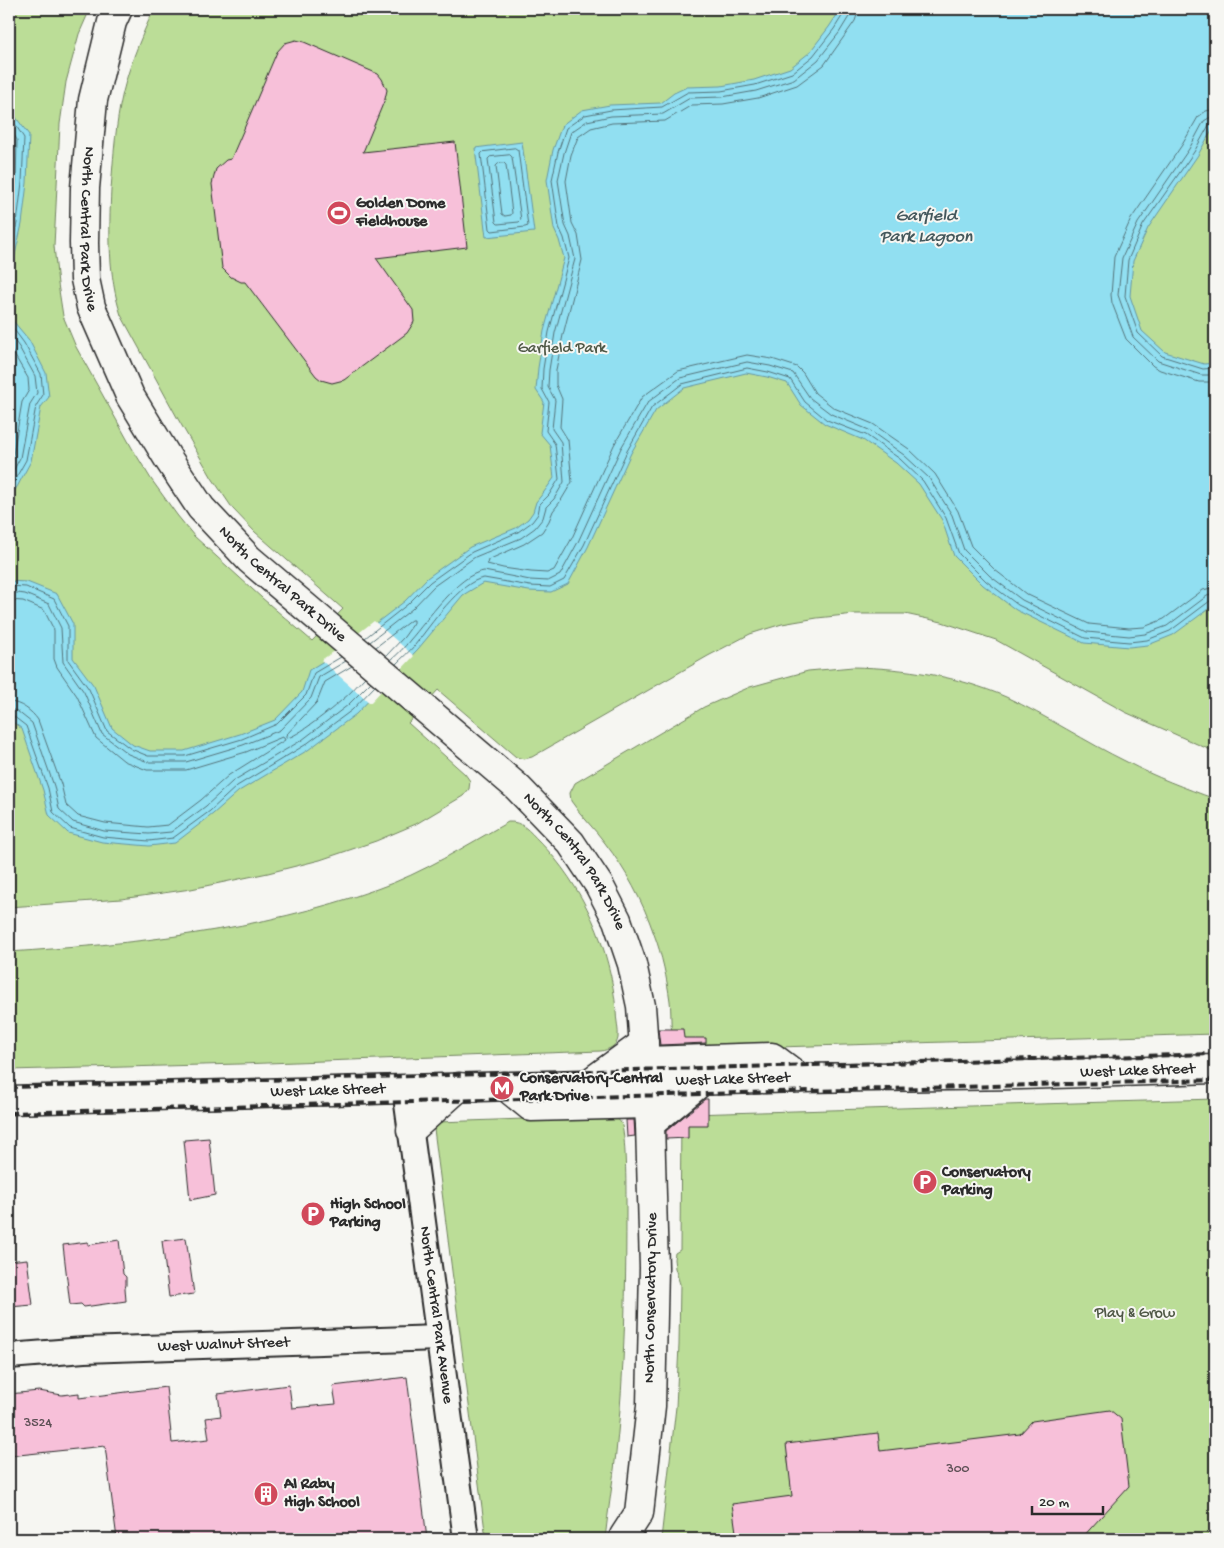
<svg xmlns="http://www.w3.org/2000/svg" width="1224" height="1548" font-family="'Gochi Hand',sans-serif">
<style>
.green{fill:#bbdd97;stroke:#738461}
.water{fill:#91dff1;stroke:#6897a2}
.pier{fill:#f6f6f2}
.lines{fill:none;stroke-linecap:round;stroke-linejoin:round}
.shore{stroke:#54737a;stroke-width:1}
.building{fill:#f7c0d9;stroke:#2b2b2b}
.street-casing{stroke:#2b2b2b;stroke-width:28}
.secondary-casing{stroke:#2b2b2b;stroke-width:31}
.street{stroke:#f6f6f2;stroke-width:24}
.secondary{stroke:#f6f6f2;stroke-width:28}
.rail{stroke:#2b2b2b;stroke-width:4;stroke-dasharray:8 4;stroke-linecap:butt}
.labels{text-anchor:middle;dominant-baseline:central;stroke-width:4;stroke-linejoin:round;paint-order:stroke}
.number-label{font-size:14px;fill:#5e5056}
.poi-label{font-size:16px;font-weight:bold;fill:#2b2b2b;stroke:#f6f6f2;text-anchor:start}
.street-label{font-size:16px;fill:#2b2b2b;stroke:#f6f6f2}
.park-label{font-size:16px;fill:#4f5846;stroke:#f6f6f2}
.water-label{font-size:18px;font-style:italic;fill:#44585c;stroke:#f6f6f2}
</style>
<rect width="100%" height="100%" fill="#f6f6f2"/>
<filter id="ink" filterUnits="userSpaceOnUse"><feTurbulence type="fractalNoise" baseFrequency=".02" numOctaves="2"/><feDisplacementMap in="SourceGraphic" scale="10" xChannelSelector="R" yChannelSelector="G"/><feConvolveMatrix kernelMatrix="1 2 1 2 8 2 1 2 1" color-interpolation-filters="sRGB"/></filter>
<g filter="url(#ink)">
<!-- green -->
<g class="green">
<path d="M9 9H90L79 34 66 82 60 124 54 246 58 284 63 316 76 347 132 448 151 479 177 515 194 536 262 598 312 641 343 609 255 532 233 509 212 478 178 419 121 315C108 275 109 232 111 190 113 162 115 134 120 106 126 73 140 39 154 9H1215V752L1125 712 996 640 942 622 905 614H855L817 618 782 624 750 634 708 656 532 757 524 759 516 757 438 690 408 723 465 774 470 781 469 789 463 796 416 824 376 841 320 860 268 873 191 889 121 899 9 907Z"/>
<path d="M853 667C905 668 958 676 1006 697 1047 716 1086 742 1127 762 1155 777 1185 788 1215 799V1034L677 1050C669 1039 672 1015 670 1001 667 979 662 955 654 934 643 902 626 870 605 843 594 828 581 816 571 801L570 793 575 783 704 707 750 687 808 671Z"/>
<path d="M508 822C522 821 529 831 539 841 583 885 611 949 616 1011 616 1020 619 1030 618 1038 617 1046 608 1050 601 1051L240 1064 9 1070V952C133 944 259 931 377 889 423 873 465 846 508 822Z"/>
<polygon points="1215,1099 1215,1539 661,1539 676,1407 679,1345 680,1284 675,1268 674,1259 675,1253 680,1250 681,1115 690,1114"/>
<path d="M612 1116C615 1118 619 1119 621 1123 626 1134 626 1187 626 1202 626 1286 625 1370 616 1453 613 1482 608 1510 605 1539H486L434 1129 435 1125 438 1122Z"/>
</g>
<!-- water -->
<g class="water">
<polygon points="841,9 1215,9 1215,124 1198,155 1148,228 1133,261 1130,296 1142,331 1165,352 1204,364 1215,363 1215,604 1173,635 1148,645 1129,647 1084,643 1016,610 983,585 954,556 942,520 919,484 896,463 863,440 825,424 801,405 787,383 767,377 746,373 684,388 656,410 631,453 588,547 568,584 551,592 529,591 483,583 463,595 418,649 356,714 308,750 239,791 213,814 175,843 149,846 102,842 68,833 49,815 43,790 22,729 9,719 9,581 27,582 57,594 73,624 73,658 94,686 112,728 133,745 150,751 184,751 240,734 275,720 302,692 309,670 340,651 405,601 427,578 470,547 516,528 528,519 533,512 536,502 544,492 554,478 550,445 540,433 544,402 536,390 538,368 544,331 564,258 559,240 554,229 547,180 553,150 562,125 582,110 610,105 661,103 674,93 687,87 721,86 754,80 790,68 809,53 829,27"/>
<polygon points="9,108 29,135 27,183 22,224 9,281"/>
<polygon points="522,142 534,232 486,237 475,148"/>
<polygon points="9,312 14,322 29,340 46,373 49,397 41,407 31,461 17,487 9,498"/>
</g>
<!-- pier -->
<polygon class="pier" points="374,621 414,656 370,703 321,660 338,649"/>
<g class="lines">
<!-- shore -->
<g class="shore">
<polyline points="859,9 855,21 824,65 797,85 758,98 723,104 692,105 665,121 612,123 591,128 578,137 571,155 566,181 572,223 578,235 582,260 563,335 556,370 556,385 562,399 560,427 568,440 572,482 560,502 553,511 549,521 542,532 524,544 488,560 487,564 503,568 531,572 547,573 554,570 572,538 614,445 642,397 678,371 747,355 772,359 797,367 803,373 815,393 834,408 873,424 909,449 935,474 958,511 971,546 995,570 1026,594 1089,624 1129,628 1144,627 1164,619 1203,590 1215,587"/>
<polyline points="1215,109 1206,111 1198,117 1182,145 1131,219 1114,257 1111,295 1112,303 1126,339 1153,366 1160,370 1199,382 1215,382"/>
<polyline points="9,115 24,138 22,182 17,223 9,259"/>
<polyline points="1215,117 1209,118 1204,121 1189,149 1138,223 1122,258 1118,295 1133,337 1158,361 1201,375 1215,375"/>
<polyline points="1215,123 1209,125 1194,152 1143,225 1128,260 1125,296 1138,333 1162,356 1203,369 1215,368"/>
<polyline points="9,126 17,140 16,182 9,231"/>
<polygon points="515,148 518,150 528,226 525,227 492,231 490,229 481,154 483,152"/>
<polygon points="510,155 512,157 521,220 519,222 498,224 496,222 488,159 490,157"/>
<polygon points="504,163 506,165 512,213 511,215 505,216 502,214 496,166 498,164"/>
<polyline points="9,323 24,343 41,374 43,395 36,406 26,460 9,490"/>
<polyline points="9,334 19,347 35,376 37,393 30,404 20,458 9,479"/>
<polyline points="9,346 28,378 29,390 22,402 13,455 9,463"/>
<polyline points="9,586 26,587 54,599 68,626 68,660 89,689 107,731 131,749 148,756 185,756 242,739 277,724 306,695 314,673 341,657"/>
<polyline points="9,592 25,594 49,604 61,628 63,662 84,692 102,734 128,754 148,762 186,762 243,745 280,730 311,698 319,677 346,661"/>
<path d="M9 600 23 601 44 610 54 630V659L57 667 77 696 96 738 124 761 147 770H186L246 752 282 737 284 738 285 740 229 775 201 800 168 825 148 827 105 823 78 816 66 805 61 784 38 720C32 711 20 702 9 702"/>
<polyline points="365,638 408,604 430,582 472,552 518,532 532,522 538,514 540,504 549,495 559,479 555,444 546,431 549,402 542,389 543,369 549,332 569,258 564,238 559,227 552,180 558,152 566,128 585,115 611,110 662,107 688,92 721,91 755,85 792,73 813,56 834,29 844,13 845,9"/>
<polyline points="370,642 412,609 434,586 475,557 521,538 535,528 543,518 546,507 554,499 564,482 561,442 552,429 555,400 548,387 549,370 555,333 575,259 570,236 565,225 558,180 564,153 571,132 587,121 611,116 663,114 690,98 722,97 756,91 794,79 818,60 839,33 850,15 851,9"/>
<polyline points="376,647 411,620 414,620 414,623 404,637 386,656"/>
<path d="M391 660C398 654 405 647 410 640 427 621 458 574 484 571L530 580 548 581 560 575 578 542 621 448 648 402 680 378 747 362 770 366 793 373 810 398 831 414 869 430 904 455 929 478 952 515 964 550 990 576 1022 600 1087 632 1129 636 1145 634 1167 626 1207 596 1215 594"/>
<path d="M396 664C402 658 409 652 415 645 430 626 460 581 484 578L530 586 550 587 564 580 584 545 627 451 652 407 682 384 747 368 768 372 790 379 805 402 827 420 866 435 900 459 923 481 946 518 959 554 986 581 1018 605 1085 638 1129 642 1147 640 1170 631 1210 601 1215 600"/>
<path d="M352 666 325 682 317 702 286 735V738C296 738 333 708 342 700 350 694 357 685 365 677"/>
<polyline points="9,709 17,711 32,723 54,786 59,809 73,822 104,831 149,834 171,832 206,806 233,781 302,740 348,705 371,682"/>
<polyline points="9,715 13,716 26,726 48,788 53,812 70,828 103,837 149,841 173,838 210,811 237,786 305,745 352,710 375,686"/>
</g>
</g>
<!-- building -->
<g class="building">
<polygon points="296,40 304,42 378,74 382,79 387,90 385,99 363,152 455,142 467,247 376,258 413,310 414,322 407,333 344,380 332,383 321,380 316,376 245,282 241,282 231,277 222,268 212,184 216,169 226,160 231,159 277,52 285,43"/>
<polygon points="658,1029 683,1029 684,1038 706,1038 706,1043 660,1045"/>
<polygon points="705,1099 708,1099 708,1125 688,1125 688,1138 666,1139 666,1131"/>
<polygon points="626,1120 634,1120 635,1136 627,1137"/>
<polygon points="209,1138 215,1195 190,1200 184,1140"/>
<polygon points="186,1238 194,1294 169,1297 162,1241"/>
<polygon points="119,1240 123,1274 126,1277 126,1285 125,1288 126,1301 84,1307 81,1304 70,1305 63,1245 88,1242 88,1245"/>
<polygon points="27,1259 33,1305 9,1307 9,1261"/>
<polygon points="407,1377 427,1539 117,1539 105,1446 9,1456 9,1394 39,1391 62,1395 79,1393 79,1398 166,1387 172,1443 209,1439 206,1418 221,1416 218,1394 289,1385 292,1408 336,1404 333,1386"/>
<polygon points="1110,1410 1121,1419 1129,1486 1081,1539 737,1539 732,1504 792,1496 786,1444 878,1433 880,1451 1020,1434 1032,1421"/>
</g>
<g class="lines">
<defs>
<g id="street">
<path id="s1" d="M405 1089 466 1539"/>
<path id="s2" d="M9 1356 84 1350 439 1338"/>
</g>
<g id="secondary">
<path id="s3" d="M118 9 112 22 93 100 85 188 84 243 85 279 91 307 130 396 169 460 201 508 249 559 517 787 571 843 599 885 617 920 632 964 641 1006 645 1061 650 1124 654 1268 651 1406 639 1513 624 1536 623 1539"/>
<polyline points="645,1061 772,1057 800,1078"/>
<polyline points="588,1084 644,1043"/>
<polyline points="505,1086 531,1107 648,1104"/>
<path id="s4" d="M9 1100 800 1078 1021 1075 1215 1069"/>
<polyline points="650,1124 702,1081"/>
<polyline points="411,1130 459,1087"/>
</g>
</defs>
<!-- street casing -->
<use href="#street" class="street-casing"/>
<!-- secondary casing -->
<use href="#secondary" class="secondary-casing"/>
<!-- street -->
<use href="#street" class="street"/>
<!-- secondary -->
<use href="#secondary" class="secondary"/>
<!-- rail -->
<g class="rail">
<polyline points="9,1087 1215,1054"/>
<polyline points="9,1113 1215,1080"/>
</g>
</g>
</g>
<!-- icons -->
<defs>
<symbol id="stadium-disc" viewBox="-11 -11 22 22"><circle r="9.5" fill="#d1495b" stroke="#f6f6f2"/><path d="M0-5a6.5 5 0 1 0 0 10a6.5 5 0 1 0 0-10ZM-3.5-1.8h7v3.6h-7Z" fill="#fff"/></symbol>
<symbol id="metro-disc" viewBox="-11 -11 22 22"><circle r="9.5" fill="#d1495b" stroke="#f6f6f2"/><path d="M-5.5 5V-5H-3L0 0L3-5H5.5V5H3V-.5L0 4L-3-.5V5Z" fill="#fff"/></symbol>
<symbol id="parking-disc" viewBox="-11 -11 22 22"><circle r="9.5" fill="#d1495b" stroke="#f6f6f2"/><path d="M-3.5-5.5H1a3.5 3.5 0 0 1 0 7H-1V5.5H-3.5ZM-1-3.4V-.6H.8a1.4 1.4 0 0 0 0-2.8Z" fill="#fff"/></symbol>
<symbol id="building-disc" viewBox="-11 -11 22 22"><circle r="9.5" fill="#d1495b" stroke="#f6f6f2"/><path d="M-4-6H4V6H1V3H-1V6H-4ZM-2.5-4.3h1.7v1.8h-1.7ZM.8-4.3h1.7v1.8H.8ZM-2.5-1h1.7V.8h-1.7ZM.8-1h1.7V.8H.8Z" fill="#fff"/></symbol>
</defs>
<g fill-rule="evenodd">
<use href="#stadium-disc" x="325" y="199" width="28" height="28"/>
<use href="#metro-disc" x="488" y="1074" width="28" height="28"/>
<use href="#parking-disc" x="911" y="1168" width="28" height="28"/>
<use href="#parking-disc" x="299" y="1200" width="28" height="28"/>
<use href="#building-disc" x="252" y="1480" width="28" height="28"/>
</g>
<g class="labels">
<!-- number labels -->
<g class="number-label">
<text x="38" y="1423">3524</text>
<text x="958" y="1469">300</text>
</g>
<!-- poi labels -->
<g class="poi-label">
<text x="356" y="204">Golden Dome<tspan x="356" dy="18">Fieldhouse</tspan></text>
<text x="520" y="1079">Conservatory-Central<tspan x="520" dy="18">Park Drive</tspan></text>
<text x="942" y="1173">Conservatory<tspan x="942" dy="18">Parking</tspan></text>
<text x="330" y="1205">High School<tspan x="330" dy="18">Parking</tspan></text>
<text x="284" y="1485">Al Raby<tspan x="284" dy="18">High School</tspan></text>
</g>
<!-- street labels -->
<g class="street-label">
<text stroke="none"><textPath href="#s3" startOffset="224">North Central Park Drive</textPath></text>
<text stroke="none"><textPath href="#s3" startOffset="644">North Central Park Drive</textPath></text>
<text stroke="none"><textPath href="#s3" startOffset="1049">North Central Park Drive</textPath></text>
<text stroke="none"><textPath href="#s4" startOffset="1129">West Lake Street</textPath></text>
<text stroke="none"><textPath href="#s4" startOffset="724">West Lake Street</textPath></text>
<text stroke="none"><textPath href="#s4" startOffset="319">West Lake Street</textPath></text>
<text transform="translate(652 1298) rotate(-89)">North Conservatory Drive</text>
<text stroke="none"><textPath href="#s1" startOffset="228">North Central Park Avenue</textPath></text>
<text stroke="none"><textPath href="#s2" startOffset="215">West Walnut Street</textPath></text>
</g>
<!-- park labels -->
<g class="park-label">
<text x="562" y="349">Garfield Park</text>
<text x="1135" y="1314">Play &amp; Grow</text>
</g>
<!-- water labels -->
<g class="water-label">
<text x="926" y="216">Garfield<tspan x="926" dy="21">Park Lagoon</tspan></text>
</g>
</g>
<!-- margin -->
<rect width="1224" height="1548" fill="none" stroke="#f6f6f2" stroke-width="30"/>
<rect x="15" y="15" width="1194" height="1518" fill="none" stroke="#2b2b2b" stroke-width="2" filter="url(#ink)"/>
<!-- scale -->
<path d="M1032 1506v8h71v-8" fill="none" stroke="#2b2b2b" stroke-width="2.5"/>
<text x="1039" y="1506" font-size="15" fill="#2b2b2b" stroke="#f6f6f2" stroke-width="4" paint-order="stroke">20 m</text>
</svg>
